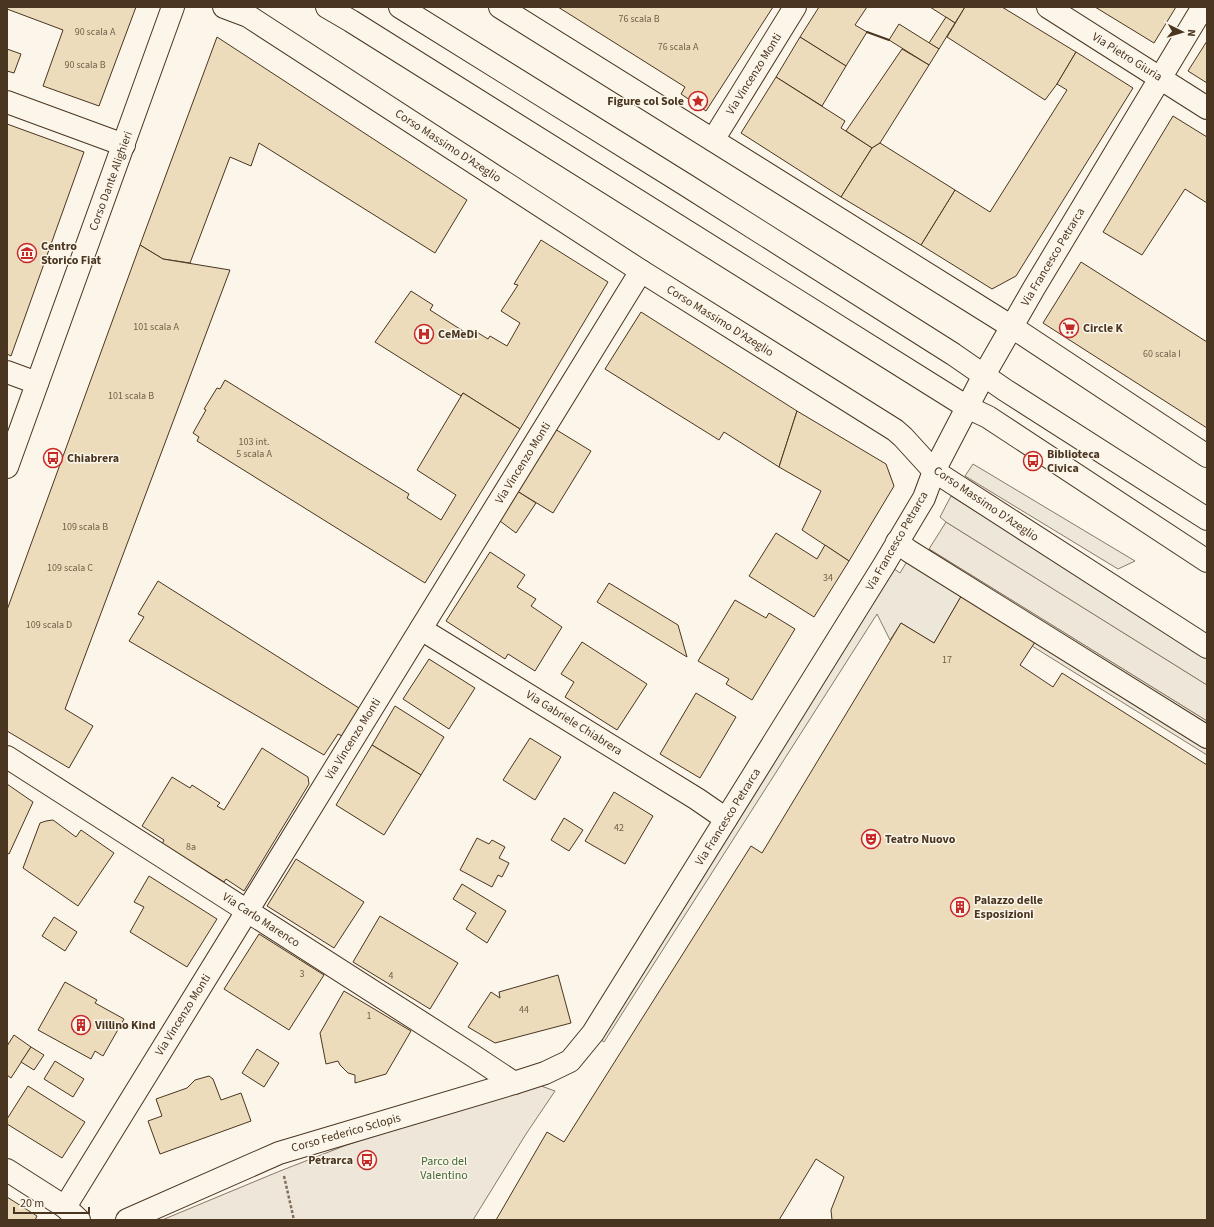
<svg xmlns="http://www.w3.org/2000/svg" width="1214" height="1227" font-family="'Source Sans 3',sans-serif">
<style>
.green{fill:#ede6d9;stroke:#887966}
.parking{fill:#ede7d9;stroke:#887966}
.building{fill:#ecdcbc;stroke:#4a3520}
.lines{fill:none;stroke-linecap:round;stroke-linejoin:round}
.street-casing{stroke:#4a3520;stroke-width:24}
.secondary-casing{stroke:#4a3520;stroke-width:24}
.primary-casing{stroke:#4a3520;stroke-width:24}
.path{stroke:#7f6f5c;stroke-width:2.5;stroke-dasharray:3 2;stroke-linecap:butt}
.street{stroke:#fbf6e9;stroke-width:22}
.secondary{stroke:#fbf6e9;stroke-width:22}
.primary{stroke:#fbf6e9;stroke-width:22}
.wall{stroke:#4a3520;stroke-width:2}
.labels{text-anchor:middle;dominant-baseline:central;stroke-width:3;stroke-linejoin:round;paint-order:stroke}
.number-label{font-size:10px;fill:#725f47}
.street-label{font-size:12px;fill:#4a3520;stroke:#fbf6e9}
.poi-label{font-size:12px;font-weight:bold;fill:#4a3520;stroke:#fbf6e9;text-anchor:start}
.park-label{font-size:12px;fill:#436837;stroke:#fbf6e9}
</style>
<rect width="100%" height="100%" fill="#fbf6e9"/>
<!-- green -->
<g class="green">
<polygon points="946,522 1207,685 1207,721 929,549"/>
<polygon points="533,1083 555,1091 526,1134 473,1220 162,1220 280,1171 344,1146"/>
</g>
<!-- parking -->
<g class="parking">
<polygon points="973,464 1135,561 1118,569 965,476"/>
<polygon points="951,496 1207,657 1207,685 946,522 940,517"/>
<polygon points="929,549 1207,721 1207,730 927,554"/>
<polygon points="908,560 963,593 934,643 901,623 890,640 877,614 604,1042 591,1032 890,566 900,573"/>
<polygon points="1037,639 1207,746 1207,755 1032,646"/>
</g>
<!-- building -->
<g class="building">
<polygon points="7,7 136,7 99,106 43,86 63,30 7,9"/>
<polygon points="558,7 773,7 706,111 681,94 685,87"/>
<polygon points="819,7 867,7 855,25 867,32 846,66 800,37"/>
<polygon points="930,7 965,7 955,23"/>
<polygon points="965,7 1002,7 1076,52 1057,84 1045,100 947,37"/>
<polygon points="1095,7 1176,7 1154,43"/>
<polygon points="946,17 955,23 939,49 929,43"/>
<polygon points="899,24 939,49 929,65 889,40"/>
<polygon points="217,37 467,200 435,253 259,143 251,166 230,157 190,263 163,259 140,245"/>
<polygon points="800,37 846,66 822,106 776,77"/>
<polygon points="1207,41 1207,83 1188,71"/>
<polygon points="7,49 21,54 14,73 7,71"/>
<polygon points="902,49 929,65 880,143 872,148 846,131"/>
<polygon points="1076,52 1133,88 1016,276 992,289 921,245 955,190 990,212 1067,90 1057,84"/>
<polygon points="776,77 845,121 841,128 872,148 841,197 741,133"/>
<polygon points="1173,116 1207,137 1207,203 1185,189 1142,255 1103,232"/>
<polygon points="7,124 84,152 11,356 7,354"/>
<polygon points="880,143 955,190 921,245 841,197 872,148"/>
<polygon points="541,240 608,282 520,429 463,393 461,396 375,342 411,291 433,305 430,310 471,336 475,331 488,339 490,336 507,346 520,323 501,311 518,285 514,284"/>
<polygon points="140,245 163,259 230,270 65,709 93,726 69,768 7,731 7,610"/>
<polygon points="1081,262 1207,342 1207,428 1043,323"/>
<polygon points="641,312 797,411 779,467 724,432 719,440 605,369"/>
<polygon points="225,380 409,494 407,498 441,520 456,495 417,470 463,393 520,429 425,583 197,441 199,437 193,433 206,410 204,409 217,388 220,389"/>
<polygon points="797,411 886,464 894,486 849,561 802,530 821,491 779,467"/>
<polygon points="555,429 591,451 553,513 517,491"/>
<polygon points="517,491 536,503 516,533 500,521"/>
<polygon points="776,533 817,559 825,545 849,561 814,617 749,576"/>
<polygon points="490,552 525,575 517,587 536,599 531,606 562,627 535,671 508,654 505,659 446,621"/>
<polygon points="158,581 359,708 342,736 338,734 324,755 129,641 144,617 138,614"/>
<polygon points="609,583 678,625 687,657 597,602"/>
<polygon points="963,593 1037,639 1020,665 1053,687 1062,673 1207,765 1207,1220 832,1220 831,1210 844,1177 816,1159 779,1220 496,1220 547,1132 564,1142 751,846 762,853 901,623 934,643"/>
<polygon points="735,600 766,618 769,613 795,629 752,700 726,684 729,679 698,661"/>
<polygon points="582,642 647,684 617,730 565,697 574,682 561,674"/>
<polygon points="429,659 475,688 449,729 403,699"/>
<polygon points="696,693 736,717 700,778 660,754"/>
<polygon points="395,706 444,737 421,775 372,745"/>
<polygon points="530,738 561,757 535,800 503,780"/>
<polygon points="372,745 421,775 384,835 336,805"/>
<polygon points="262,748 308,777 309,784 244,891 226,879 224,882 162,844 164,840 142,826 172,777 190,788 192,785 220,803 217,806 224,810"/>
<polygon points="7,784 33,802 9,854 7,853"/>
<polygon points="614,792 653,816 625,864 585,841"/>
<polygon points="564,818 583,830 569,851 551,840"/>
<polygon points="53,820 76,837 81,830 114,853 78,906 23,868 40,823 46,821"/>
<polygon points="477,838 489,844 492,840 505,847 499,858 509,863 502,877 498,875 492,887 460,870"/>
<polygon points="296,859 364,902 334,948 267,906"/>
<polygon points="149,876 217,919 187,967 130,932 144,907 134,902"/>
<polygon points="462,884 506,911 487,943 466,929 476,913 453,899"/>
<polygon points="380,916 458,963 430,1009 353,962"/>
<polygon points="54,917 77,932 65,951 42,936"/>
<polygon points="259,934 324,975 289,1030 224,989"/>
<polygon points="558,975 571,1023 495,1043 468,1027 491,992 500,998 499,992"/>
<polygon points="65,982 97,1000 95,1003 124,1019 103,1056 95,1051 91,1059 38,1030"/>
<polygon points="344,991 411,1031 386,1074 355,1083 355,1075 348,1073 340,1065 338,1061 326,1064 320,1033"/>
<polygon points="14,1035 31,1047 11,1078 7,1075 7,1046"/>
<polygon points="31,1047 44,1055 34,1070 21,1062"/>
<polygon points="257,1049 279,1063 264,1087 242,1073"/>
<polygon points="55,1061 84,1079 73,1097 44,1079"/>
<polygon points="209,1076 213,1079 221,1100 241,1093 251,1121 160,1154 148,1121 162,1116 156,1099 187,1088 195,1080"/>
<polygon points="28,1086 85,1122 62,1158 7,1124 7,1119"/>
<polygon points="7,1197 37,1216 35,1220 7,1220"/>
</g>
<g class="lines">
<defs>
<g id="street">
<polyline points="224,7 248,16 641,271 895,430 903,437 934,471 1207,647"/>
<polyline points="500,7 1012,327 1207,456"/>
<polyline points="1048,7 1207,108"/>
<polyline points="7,102 124,145"/>
<polyline points="713,140 795,7"/>
<polyline points="7,372 37,383"/>
<polyline points="897,542 909,551 1207,737"/>
<polyline points="421,629 697,799 726,819"/>
<polyline points="7,757 472,1055 514,1083"/>
<polyline points="7,1170 65,1207 79,1220"/>
<polyline points="65,1207 641,271"/>
<polyline points="127,1220 279,1153 514,1083 545,1073 570,1061 593,1033 884,565 924,498 934,471 984,375 1034,288 1203,7"/>
</g>
<polyline id="secondary" points="7,467 173,7"/>
<g id="primary">
<polyline points="327,7 351,21 967,407 988,417 1207,561"/>
<polyline points="400,7 686,185 953,354 1005,390 1207,519"/>
</g>
</defs>
<!-- street casing -->
<use href="#street" class="street-casing"/>
<!-- secondary casing -->
<use href="#secondary" class="secondary-casing"/>
<!-- primary casing -->
<use href="#primary" class="primary-casing"/>
<!-- path -->
<polyline class="path" points="284,1176 294,1220"/>
<!-- street -->
<use href="#street" class="street"/>
<!-- secondary -->
<use href="#secondary" class="secondary"/>
<!-- primary -->
<use href="#primary" class="primary"/>
<!-- wall -->
<polyline class="wall" points="867,32 889,40"/>
</g>
<!-- icons -->
<defs>
<symbol id="sight-ring" viewBox="-11 -11 22 22"><circle r="9.5" fill="#fbf6e9" stroke="#c62828" stroke-width="1.5"/><path d="M0-6L1.8-2.2L6-1.7L2.9 1.2L3.7 5.4L0 3.3L-3.7 5.4L-2.9 1.2L-6-1.7L-1.8-2.2Z" fill="#c62828"/></symbol>
<symbol id="museum-ring" viewBox="-11 -11 22 22"><circle r="9.5" fill="#fbf6e9" stroke="#c62828" stroke-width="1.5"/><path d="M0-6L6-3V-2H-6V-3ZM-5-1h2V3h-2ZM-1-1h2V3h-2ZM3-1h2V3H3ZM-6 4H6V6H-6Z" fill="#c62828"/></symbol>
<symbol id="supermarket-ring" viewBox="-11 -11 22 22"><circle r="9.5" fill="#fbf6e9" stroke="#c62828" stroke-width="1.5"/><path d="M-6-5.5h2.5l.6 2H6L4.5 2H-2.5L-4.4-4H-6ZM-1.5 3.2a1.3 1.3 0 1 0 .1 0ZM3 3.2a1.3 1.3 0 1 0 .1 0Z" fill="#c62828"/></symbol>
<symbol id="hospital-ring" viewBox="-11 -11 22 22"><circle r="9.5" fill="#fbf6e9" stroke="#c62828" stroke-width="1.5"/><path d="M-5-5h3v3.5h4V-5h3V5h-3V1.5h-4V5h-3Z" fill="#c62828"/></symbol>
<symbol id="bus-ring" viewBox="-11 -11 22 22"><circle r="9.5" fill="#fbf6e9" stroke="#c62828" stroke-width="1.5"/><path d="M-5-6H5V4H4V6H2V4H-2V6H-4V4H-5ZM-3.5-4V0h7V-4ZM-3.5 1.2v1.5H-2V1.2ZM2 1.2v1.5H3.5V1.2Z" fill="#c62828"/></symbol>
<symbol id="theatre-ring" viewBox="-11 -11 22 22"><circle r="9.5" fill="#fbf6e9" stroke="#c62828" stroke-width="1.5"/><path d="M-5-5.5Q0-4 5-5.5V0Q5 5 0 6Q-5 5-5 0ZM-3.3-2.5H-1v1.5H-3.3ZM1-2.5H3.3v1.5H1ZM-2.8 1Q0 5.5 2.8 1Z" fill="#c62828"/></symbol>
<symbol id="building-ring" viewBox="-11 -11 22 22"><circle r="9.5" fill="#fbf6e9" stroke="#c62828" stroke-width="1.5"/><path d="M-4-6H4V6H1V3H-1V6H-4ZM-2.5-4.3h1.7v1.8h-1.7ZM.8-4.3h1.7v1.8H.8ZM-2.5-1h1.7V.8h-1.7ZM.8-1h1.7V.8H.8Z" fill="#c62828"/></symbol>
</defs>
<g fill-rule="evenodd">
<use href="#sight-ring" x="687" y="90" width="22" height="22"/>
<use href="#museum-ring" x="16" y="242" width="22" height="22"/>
<use href="#supermarket-ring" x="1058" y="317" width="22" height="22"/>
<use href="#hospital-ring" x="413" y="323" width="22" height="22"/>
<use href="#bus-ring" x="42" y="447" width="22" height="22"/>
<use href="#bus-ring" x="1022" y="450" width="22" height="22"/>
<use href="#theatre-ring" x="860" y="828" width="22" height="22"/>
<use href="#building-ring" x="949" y="896" width="22" height="22"/>
<use href="#building-ring" x="70" y="1014" width="22" height="22"/>
<use href="#bus-ring" x="356" y="1149" width="22" height="22"/>
</g>
<g class="labels">
<!-- number labels -->
<g class="number-label">
<text x="639" y="19">76 scala B</text>
<text x="95" y="32">90 scala A</text>
<text x="678" y="47">76 scala A</text>
<text x="85" y="65">90 scala B</text>
<text x="156" y="327">101 scala A</text>
<text x="1162" y="354">60 scala I</text>
<text x="131" y="396">101 scala B</text>
<text x="254" y="442">103 int.<tspan x="254" dy="12">5 scala A</tspan></text>
<text x="85" y="527">109 scala B</text>
<text x="70" y="568">109 scala C</text>
<text x="828" y="578">34</text>
<text x="49" y="625">109 scala D</text>
<text x="947" y="660">17</text>
<text x="619" y="828">42</text>
<text x="191" y="847">8a</text>
<text x="302" y="974">3</text>
<text x="391" y="976">4</text>
<text x="524" y="1010">44</text>
<text x="369" y="1016">1</text>
</g>
<!-- street labels -->
<g class="street-label">
<text transform="translate(1127 57) rotate(32)">Via Pietro Giuria</text>
<text transform="translate(754 74) rotate(-58)">Via Vincenzo Monti</text>
<text transform="translate(448 146) rotate(33)">Corso Massimo D'Azeglio</text>
<text transform="translate(111 181) rotate(-70)">Corso Dante Alighieri</text>
<text transform="translate(1053 257) rotate(-59)">Via Francesco Petrarca</text>
<text transform="translate(720 321) rotate(32)">Corso Massimo D'Azeglio</text>
<text transform="translate(523 463) rotate(-58)">Via Vincenzo Monti</text>
<text transform="translate(986 504) rotate(34)">Corso Massimo D'Azeglio</text>
<text transform="translate(897 541) rotate(-60)">Via Francesco Petrarca</text>
<text transform="translate(574 723) rotate(32)">Via Gabriele Chiabrera</text>
<text transform="translate(353 739) rotate(-58)">Via Vincenzo Monti</text>
<text transform="translate(728 817) rotate(-58)">Via Francesco Petrarca</text>
<text transform="translate(261 920) rotate(33)">Via Carlo Marenco</text>
<text transform="translate(183 1015) rotate(-58)">Via Vincenzo Monti</text>
<text transform="translate(346 1133) rotate(-16)">Corso Federico Sclopis</text>
</g>
<!-- poi labels -->
<g class="poi-label">
<text x="684" y="101" text-anchor="end">Figure col Sole</text>
<text x="41" y="246">Centro<tspan x="41" dy="14">Storico Fiat</tspan></text>
<text x="1083" y="328">Circle K</text>
<text x="438" y="334">CeMeDi</text>
<text x="1047" y="454">Biblioteca<tspan x="1047" dy="14">Civica</tspan></text>
<text x="67" y="458">Chiabrera</text>
<text x="885" y="839">Teatro Nuovo</text>
<text x="974" y="900">Palazzo delle<tspan x="974" dy="14">Esposizioni</tspan></text>
<text x="95" y="1025">Villino Kind</text>
<text x="353" y="1160" text-anchor="end">Petrarca</text>
</g>
<!-- park labels -->
<g class="park-label">
<text x="444" y="1161">Parco del<tspan x="444" dy="14">Valentino</tspan></text>
</g>
</g>
<!-- border -->
<rect width="1214" height="1227" fill="none" stroke="#4a3520" stroke-width="16"/>
<!-- north arrow -->
<g transform="translate(1182 32) rotate(95)" stroke="#fbf6e9" stroke-width="3" paint-order="stroke">
<path d="M0-3L7 15L0 10L-7 15Z" fill="#4a3520"/>
<text y="-6" font-size="11" font-weight="bold" text-anchor="middle" fill="#4a3520">N</text>
</g>
<!-- scale -->
<path d="M14 1207v6h75v-6" fill="none" stroke="#4a3520" stroke-width="2"/>
<text x="20" y="1207" font-size="12" fill="#4a3520" stroke="#fbf6e9" stroke-width="3" paint-order="stroke">20 m</text>
</svg>
